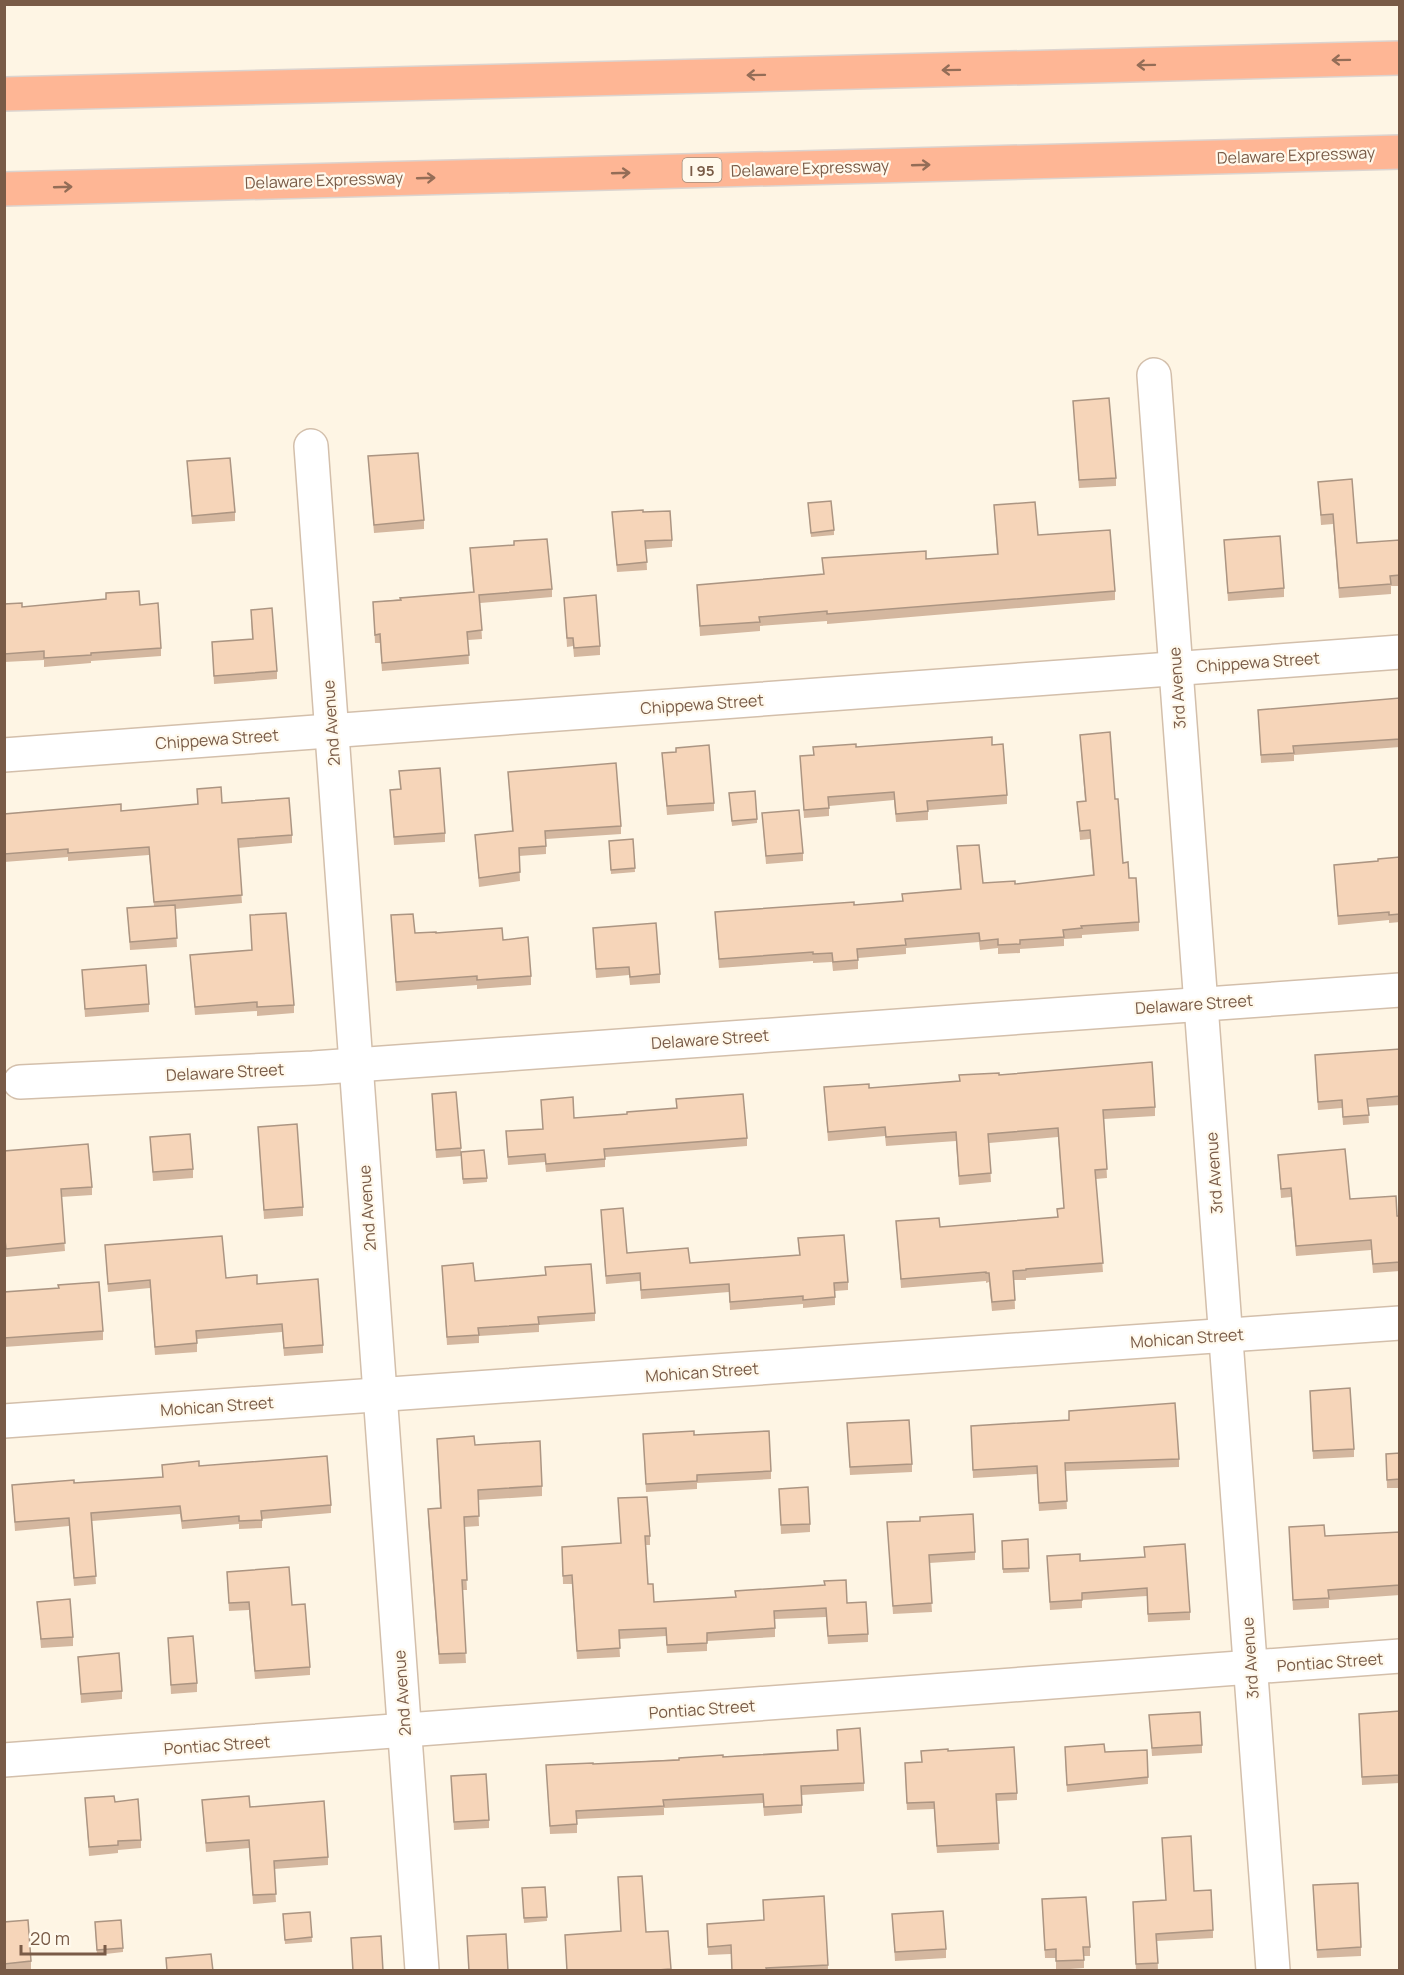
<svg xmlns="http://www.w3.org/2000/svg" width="1404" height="1975" font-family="Manrope,sans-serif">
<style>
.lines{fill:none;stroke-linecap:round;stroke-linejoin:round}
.minor-casing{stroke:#d3bfab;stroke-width:36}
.highway-casing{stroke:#dcd4cf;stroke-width:36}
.minor{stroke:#fff;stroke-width:33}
.highway{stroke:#feb695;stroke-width:33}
.wall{fill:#d4b79f}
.building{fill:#f6d5b9;stroke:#ac9582;stroke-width:1.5}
.oneway{stroke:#946d57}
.labels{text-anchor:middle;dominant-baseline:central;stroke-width:4.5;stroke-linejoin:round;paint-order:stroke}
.shield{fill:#fff9ec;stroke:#a18a78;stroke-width:1.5}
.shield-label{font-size:15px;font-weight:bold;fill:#795b47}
.street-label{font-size:16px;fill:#795b47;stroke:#fff9ec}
</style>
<rect width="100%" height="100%" fill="#fef5e4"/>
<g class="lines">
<defs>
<g id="minor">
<polyline points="1154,375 1273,1970"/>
<polyline points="311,446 422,1970"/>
<polyline points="4,755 1400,652"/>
<polyline points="20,1082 313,1068 1400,990"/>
<polyline points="4,1421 1400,1323"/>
<polyline points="4,1760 1400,1656"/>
</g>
<g id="highway">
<polyline points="4,94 1400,58"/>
<polyline points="4,189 1400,152"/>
</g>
</defs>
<!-- minor casing -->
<use href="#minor" class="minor-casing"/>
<!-- highway casing -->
<use href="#highway" class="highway-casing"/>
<!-- minor -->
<use href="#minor" class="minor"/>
<!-- highway -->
<use href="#highway" class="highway"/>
</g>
<!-- wall -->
<g class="wall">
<polygon points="1073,401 1116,478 1116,486 1079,488"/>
<polygon points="368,456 424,520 424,529 374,533"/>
<polygon points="187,461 235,512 235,521 192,524"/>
<polygon points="1318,482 1357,543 1400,540 1400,586 1391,586 1391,594 1339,598 1333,524 1321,525"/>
<polygon points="808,503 834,530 834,535 811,537"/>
<polygon points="994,505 1115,591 1115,600 827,624 827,621 760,626 760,631 700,636 697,585 823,574 822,558 926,559 997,554"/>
<polygon points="612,512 643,512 672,540 672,547 646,549 647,570 617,572"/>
<polygon points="1224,540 1284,588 1284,597 1228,601"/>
<polygon points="470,548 552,589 552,597 480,603 482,639 468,640 469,664 382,671 380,643 375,643 373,602 473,592"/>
<polygon points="564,598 600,646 600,655 574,657 573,646 567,647"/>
<polygon points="4,604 22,607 140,605 161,648 161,656 91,661 91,663 44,667 44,660 4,662"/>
<polygon points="251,610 277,671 277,679 214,684 212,642 252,639"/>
<polygon points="1400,698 1400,747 1294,755 1294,761 1261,763 1258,710"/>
<polygon points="1080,735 1115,799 1123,863 1129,878 1139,922 1139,931 1082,935 1082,938 1064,939 1064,946 1020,949 1020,953 998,954 998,948 980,950 979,942 906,948 906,954 858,958 858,969 833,971 832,962 813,963 813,961 719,968 715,912 854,905 902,901 902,894 960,889 957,846 983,883 1015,884 1093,876 1090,839 1080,840 1077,802 1085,801"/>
<polygon points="992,745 1007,795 1007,804 928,810 928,820 896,822 894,800 829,806 829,816 804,818 800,756 813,755 813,747 856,747"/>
<polygon points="662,753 714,803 714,811 667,815"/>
<polygon points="399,771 445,833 445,842 394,845 390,790 400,789"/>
<polygon points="508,772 621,826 621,834 546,839 546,854 519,856 520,881 479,887 475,835 512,831"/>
<polygon points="197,789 222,803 292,835 292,843 238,848 242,903 175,909 177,947 130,950 127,908 154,906 149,855 68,861 68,857 4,862 4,814 121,811 197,804"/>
<polygon points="729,793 757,819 757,823 732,826"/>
<polygon points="762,813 803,853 803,861 766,864"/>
<polygon points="633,839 635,872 611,874 609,845"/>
<polygon points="1400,857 1400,922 1389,923 1389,920 1338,925 1334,865 1378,861"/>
<polygon points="250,915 294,1005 294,1013 257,1016 257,1011 195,1015 190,955 252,950"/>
<polygon points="391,915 415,933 436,933 503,940 531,976 531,985 477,989 477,985 396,991"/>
<polygon points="593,928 660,974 660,983 630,985 629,975 596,978"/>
<polygon points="82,970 149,1004 149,1012 85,1017"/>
<polygon points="1400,1049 1400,1105 1368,1107 1369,1123 1343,1125 1342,1108 1318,1110 1315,1055"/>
<polygon points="959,1075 999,1075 1155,1107 1155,1116 1104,1119 1107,1178 1096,1179 1103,1272 1026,1278 1026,1280 1014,1280 1015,1309 992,1311 989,1282 986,1283 986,1281 901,1288 896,1221 940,1227 1057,1217 1057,1209 1064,1208 1058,1137 989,1143 991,1182 959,1185 956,1141 886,1146 885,1136 828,1141 824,1087 869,1088 959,1081"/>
<polygon points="432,1094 461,1148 461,1152 487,1178 487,1182 463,1184 461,1156 436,1158"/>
<polygon points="676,1099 747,1138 747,1146 605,1157 605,1167 546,1172 545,1162 508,1165 506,1131 543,1129 541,1100 574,1118 627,1114 676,1108"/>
<polygon points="258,1127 303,1207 303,1216 264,1219"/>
<polygon points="150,1137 193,1169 193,1178 153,1181"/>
<polygon points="4,1151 92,1187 92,1195 61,1197 65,1251 6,1257 4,1238"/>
<polygon points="1278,1155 1350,1199 1397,1216 1400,1216 1400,1271 1373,1273 1371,1250 1296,1256 1291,1197 1281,1198"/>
<polygon points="601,1210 627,1253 690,1263 799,1255 798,1238 848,1282 848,1290 835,1291 835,1305 803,1308 803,1304 730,1310 729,1292 641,1299 640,1281 606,1284"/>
<polygon points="105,1245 226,1278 257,1284 323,1345 323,1353 284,1356 282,1332 197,1339 197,1352 155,1355 150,1288 108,1292"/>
<polygon points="442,1266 475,1281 545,1275 545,1267 595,1313 595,1321 539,1325 539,1332 479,1336 479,1343 447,1345"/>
<polygon points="4,1292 103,1331 103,1340 4,1347"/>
<polygon points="1310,1391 1354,1449 1354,1457 1313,1459"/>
<polygon points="1069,1411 1179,1459 1179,1467 1065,1471 1067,1509 1039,1511 1037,1474 973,1478 971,1426 1069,1420"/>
<polygon points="847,1423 912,1464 912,1472 850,1475"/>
<polygon points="643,1434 694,1435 771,1471 771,1479 697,1483 697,1489 646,1492"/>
<polygon points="437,1439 475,1445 542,1486 542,1496 478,1500 479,1526 464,1527 467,1590 462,1590 466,1663 439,1664 428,1519 428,1509 440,1508"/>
<polygon points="1400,1453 1400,1488 1387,1488 1386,1454"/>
<polygon points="162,1465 199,1466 331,1505 331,1513 262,1519 262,1528 239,1529 239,1524 182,1529 180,1514 92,1521 96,1584 74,1586 69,1526 15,1531 12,1485 74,1483 162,1477"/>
<polygon points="779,1489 810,1524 810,1532 781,1534"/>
<polygon points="618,1498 650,1536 650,1545 646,1545 648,1584 654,1602 847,1603 868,1634 868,1642 828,1644 826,1617 775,1619 775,1637 707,1641 707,1651 667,1653 666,1636 619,1639 620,1657 577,1659 572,1584 563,1584 562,1547 621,1543"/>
<polygon points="887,1522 975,1552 975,1560 929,1563 932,1612 893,1614"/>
<polygon points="1289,1527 1325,1536 1400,1532 1400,1595 1329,1600 1329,1608 1293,1610"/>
<polygon points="1028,1539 1029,1572 1003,1573 1002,1541"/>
<polygon points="1047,1556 1080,1561 1144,1557 1190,1612 1190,1620 1148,1622 1147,1596 1082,1600 1082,1608 1050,1610"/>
<polygon points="227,1572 292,1605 310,1667 310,1675 255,1679 249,1610 229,1611"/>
<polygon points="37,1602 73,1637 73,1646 41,1648"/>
<polygon points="168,1638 197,1683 197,1692 171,1694"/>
<polygon points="78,1657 122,1691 122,1699 81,1703"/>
<polygon points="1400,1711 1400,1783 1362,1785 1359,1714"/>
<polygon points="1149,1715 1202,1745 1202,1753 1152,1756"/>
<polygon points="837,1730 864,1783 864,1791 802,1795 802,1813 764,1816 763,1803 664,1808 664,1815 577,1819 577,1833 550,1834 546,1765 593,1764 838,1750"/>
<polygon points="948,1751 1017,1793 1017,1800 997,1801 999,1850 937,1853 934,1809 907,1810 905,1770 922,1762"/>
<polygon points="1065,1754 1148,1777 1148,1784 1067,1792"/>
<polygon points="451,1776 489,1820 489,1828 454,1830"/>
<polygon points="85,1798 115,1802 141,1840 141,1848 118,1850 118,1853 89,1856"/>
<polygon points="202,1800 250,1807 328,1857 328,1865 274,1869 276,1902 253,1904 249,1848 206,1852"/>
<polygon points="1313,1885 1361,1947 1361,1956 1317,1958"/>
<polygon points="545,1887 547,1921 524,1923 522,1888"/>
<polygon points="1194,1891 1213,1930 1213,1938 1157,1941 1158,1971 1136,1971 1133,1902 1166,1900"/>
<polygon points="1042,1899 1090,1947 1090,1956 1084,1956 1084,1968 1056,1970 1056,1958 1045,1958"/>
<polygon points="310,1912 312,1942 285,1944 283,1914"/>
<polygon points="892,1914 946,1949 946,1958 895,1961"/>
<polygon points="4,1922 31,1961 31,1970 4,1971"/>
<polygon points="707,1924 828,1965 828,1971 732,1971 731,1954 708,1955"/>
<polygon points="95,1927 123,1948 123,1952 97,1955"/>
<polygon points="668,1931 671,1971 567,1971 646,1932"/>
</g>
<!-- building -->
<g class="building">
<polygon points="1109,398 1116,478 1079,480 1073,401"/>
<polygon points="418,453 424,520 374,525 368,456"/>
<polygon points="230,458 235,512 192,516 187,461"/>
<polygon points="1352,479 1357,543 1400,540 1400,575 1390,576 1391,584 1339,588 1333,514 1321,515 1318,482"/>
<polygon points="831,501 834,530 811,533 808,503"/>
<polygon points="1035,502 1038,535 1110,530 1115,591 827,614 827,611 759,617 760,622 700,626 697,585 824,574 822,558 926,551 926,559 998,554 994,505"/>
<polygon points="643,510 643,512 670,511 672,540 645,541 647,562 617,565 612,512"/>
<polygon points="1280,536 1284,588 1228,593 1224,540"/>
<polygon points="547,539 552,589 479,595 482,630 467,632 469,655 382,663 380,634 375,635 373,602 401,600 400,598 474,592 470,548 514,545 514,541"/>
<polygon points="139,591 140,605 158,603 161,648 91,653 91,655 44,658 44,651 4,654 4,604 22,603 22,607 106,599 106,593"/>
<polygon points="596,595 600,646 574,648 573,638 567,638 564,598"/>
<polygon points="272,608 277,671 214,676 212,642 253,639 251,610"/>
<polygon points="1400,698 1400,739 1293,746 1294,753 1261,755 1258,710"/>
<polygon points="1110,732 1115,799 1118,799 1123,863 1128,862 1129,878 1136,878 1139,922 1081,926 1082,928 1063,930 1064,937 1020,940 1020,944 998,945 998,939 980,941 979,933 905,939 906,945 857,949 858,960 833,962 832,953 813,954 813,952 719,959 715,912 854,902 854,905 903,901 902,894 961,889 957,846 979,845 983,883 1015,881 1015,884 1094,875 1090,830 1080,831 1077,802 1086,801 1080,735"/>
<polygon points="992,737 992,745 1003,744 1007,795 927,801 928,811 896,814 894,792 828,797 829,808 804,810 800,756 814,755 813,747 856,744 856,747"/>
<polygon points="709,745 714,803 667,806 662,753 676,752 676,748"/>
<polygon points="616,763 621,826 545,831 546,846 519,848 520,872 479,878 475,835 513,831 508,772"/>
<polygon points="440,768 445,833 394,837 390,790 401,789 399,771"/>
<polygon points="221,787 222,803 289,798 292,835 238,839 242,895 154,902 149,847 68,853 68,849 4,854 4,814 121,804 121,811 198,804 197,789"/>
<polygon points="755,791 757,819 732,821 729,793"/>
<polygon points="799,810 803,853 766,856 762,813"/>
<polygon points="633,839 635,868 611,870 609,841"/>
<polygon points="1400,857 1400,914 1389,915 1389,912 1338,916 1334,865 1378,861 1378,859"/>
<polygon points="175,905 177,938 130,942 127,908"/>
<polygon points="286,913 294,1005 257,1007 257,1002 195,1007 190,955 252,950 250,915"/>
<polygon points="413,914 415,933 436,932 436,933 502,928 503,940 528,937 531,976 477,980 477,976 396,982 391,915"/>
<polygon points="656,923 660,974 630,977 629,967 596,969 593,928"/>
<polygon points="146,965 149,1004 85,1009 82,970"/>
<polygon points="1400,1049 1400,1096 1367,1099 1369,1115 1343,1117 1342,1100 1318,1102 1315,1055"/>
<polygon points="1152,1062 1155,1107 1103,1110 1107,1169 1095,1170 1103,1263 1026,1269 1026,1270 1013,1271 1015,1300 992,1302 989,1273 986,1273 986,1272 901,1279 896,1221 939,1218 940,1227 1058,1217 1057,1209 1064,1208 1058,1128 988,1134 991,1173 959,1176 956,1132 886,1137 885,1127 828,1132 824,1087 869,1084 869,1088 960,1081 959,1075 999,1073 999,1075"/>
<polygon points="456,1092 461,1148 436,1150 432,1094"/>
<polygon points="743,1094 747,1138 604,1149 605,1159 546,1164 545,1154 508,1157 506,1131 543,1129 541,1100 573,1097 574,1118 627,1114 627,1112 677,1108 676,1099"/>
<polygon points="297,1124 303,1207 264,1210 258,1127"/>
<polygon points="190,1134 193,1169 153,1172 150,1137"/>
<polygon points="88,1144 92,1187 61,1189 65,1243 6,1249 4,1230 4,1151"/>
<polygon points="1345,1149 1350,1199 1396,1196 1397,1216 1400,1216 1400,1262 1373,1264 1371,1240 1296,1246 1291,1188 1281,1189 1278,1155"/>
<polygon points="484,1150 487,1178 463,1179 461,1152"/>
<polygon points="623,1208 627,1253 688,1248 690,1263 800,1255 798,1238 844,1235 848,1282 834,1283 835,1297 803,1300 803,1296 730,1302 729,1284 641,1290 640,1273 606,1276 601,1210"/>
<polygon points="222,1236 226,1278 257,1275 257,1284 318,1279 323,1345 284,1348 282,1324 196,1331 197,1343 155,1347 150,1280 108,1284 105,1245"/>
<polygon points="473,1263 475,1281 546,1275 545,1267 591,1264 595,1313 538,1317 539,1324 478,1328 479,1335 447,1337 442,1266"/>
<polygon points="99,1282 103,1331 4,1338 4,1292 59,1288 58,1285"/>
<polygon points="1350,1388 1354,1449 1313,1451 1310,1391"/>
<polygon points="1175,1403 1179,1459 1065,1463 1067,1501 1039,1503 1037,1466 973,1470 971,1426 1069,1420 1069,1411"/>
<polygon points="909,1420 912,1464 850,1467 847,1423"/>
<polygon points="694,1431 694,1435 769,1431 771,1471 697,1475 697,1481 646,1484 643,1434"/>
<polygon points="474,1436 475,1445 540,1441 542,1486 478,1490 479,1516 464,1517 467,1580 462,1580 466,1653 439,1654 428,1509 441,1508 437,1439"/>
<polygon points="1400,1453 1400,1479 1387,1480 1386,1454"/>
<polygon points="327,1456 331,1505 261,1511 262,1520 239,1521 239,1516 182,1521 180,1506 91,1513 96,1576 74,1578 69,1518 15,1522 12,1485 74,1480 74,1483 163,1477 162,1465 199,1461 199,1466"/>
<polygon points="808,1487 810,1524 781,1525 779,1489"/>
<polygon points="647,1497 650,1536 645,1536 648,1584 653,1584 654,1602 736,1597 735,1591 825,1585 824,1581 846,1580 847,1603 866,1602 868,1634 828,1636 826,1608 774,1611 775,1628 707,1633 707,1643 667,1645 666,1628 619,1630 620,1648 577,1651 572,1575 563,1576 562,1547 621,1543 618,1498"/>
<polygon points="973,1514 975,1552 929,1555 932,1603 893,1606 887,1522 920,1521 920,1517"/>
<polygon points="1324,1525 1325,1536 1400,1532 1400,1585 1328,1590 1329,1598 1293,1600 1289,1527"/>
<polygon points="1028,1539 1029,1568 1003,1569 1002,1541"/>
<polygon points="1185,1544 1190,1612 1148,1614 1147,1588 1082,1593 1082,1600 1050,1602 1047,1556 1080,1554 1080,1561 1145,1557 1144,1547"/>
<polygon points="289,1567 292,1605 305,1604 310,1667 255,1671 249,1602 229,1603 227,1572"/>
<polygon points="70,1599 73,1637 41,1639 37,1602"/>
<polygon points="193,1636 197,1683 171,1685 168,1638"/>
<polygon points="119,1653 122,1691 81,1694 78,1657"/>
<polygon points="1400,1711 1400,1775 1362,1777 1359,1714"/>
<polygon points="1200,1712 1202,1745 1152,1748 1149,1715"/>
<polygon points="860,1728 864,1783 801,1786 802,1805 764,1807 763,1794 663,1800 664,1806 576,1811 577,1824 550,1826 546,1765 593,1763 593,1764 679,1760 679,1758 723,1755 723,1757 838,1750 837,1730"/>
<polygon points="1104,1744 1105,1752 1147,1750 1148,1777 1067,1785 1065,1747"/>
<polygon points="1014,1747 1017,1793 996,1794 999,1843 937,1846 934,1802 907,1803 905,1763 922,1762 921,1751 948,1749 948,1751"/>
<polygon points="486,1774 489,1820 454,1822 451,1776"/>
<polygon points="114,1796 115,1802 138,1799 141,1840 118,1841 118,1845 89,1847 85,1798"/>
<polygon points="249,1796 250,1807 324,1801 328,1857 274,1861 276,1894 253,1895 249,1840 206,1843 202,1800"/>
<polygon points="1191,1836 1194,1891 1211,1890 1213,1930 1156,1934 1158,1963 1136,1964 1133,1902 1166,1900 1162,1838"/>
<polygon points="642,1876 646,1932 668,1931 671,1969 644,1971 567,1971 565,1935 621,1931 618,1877"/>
<polygon points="1358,1883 1361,1947 1317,1950 1313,1885"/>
<polygon points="545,1887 547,1917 524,1918 522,1888"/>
<polygon points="824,1896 828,1965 766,1968 767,1971 732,1971 731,1945 708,1947 707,1924 764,1920 763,1900"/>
<polygon points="1086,1897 1090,1947 1083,1947 1084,1960 1056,1961 1056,1949 1045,1950 1042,1899"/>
<polygon points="943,1911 946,1949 895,1952 892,1914"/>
<polygon points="310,1912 312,1937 285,1940 283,1914"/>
<polygon points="28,1920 31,1961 4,1964 4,1922"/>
<polygon points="121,1920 123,1948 97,1950 95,1922"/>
<polygon points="506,1934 508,1971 469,1971 467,1936"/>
<polygon points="381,1936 383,1971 353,1971 351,1938"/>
<polygon points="211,1954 213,1971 167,1971 166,1958"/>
</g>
<!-- one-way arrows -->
<defs><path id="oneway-shaft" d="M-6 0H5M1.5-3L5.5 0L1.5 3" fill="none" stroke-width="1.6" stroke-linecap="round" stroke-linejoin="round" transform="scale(1.5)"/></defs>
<g class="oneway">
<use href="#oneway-shaft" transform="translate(1341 60) rotate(179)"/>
<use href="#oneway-shaft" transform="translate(1146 65) rotate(179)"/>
<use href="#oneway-shaft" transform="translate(951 70) rotate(179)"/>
<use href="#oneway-shaft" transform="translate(756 75) rotate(179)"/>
<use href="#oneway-shaft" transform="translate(921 165) rotate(-2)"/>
<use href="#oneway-shaft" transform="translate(621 173) rotate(-2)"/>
<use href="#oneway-shaft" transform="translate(426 178) rotate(-2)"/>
<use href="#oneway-shaft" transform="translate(63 187) rotate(-2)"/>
</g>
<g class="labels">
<!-- shield labels -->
<rect class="shield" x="682.5" y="158" width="39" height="24" rx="4.5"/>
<g class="shield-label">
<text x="702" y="170">I 95</text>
</g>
<!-- street labels -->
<g class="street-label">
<text transform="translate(1296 155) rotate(-2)">Delaware Expressway</text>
<text transform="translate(810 168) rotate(-2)">Delaware Expressway</text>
<text transform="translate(324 180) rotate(-2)">Delaware Expressway</text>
<text transform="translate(1258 662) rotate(-4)">Chippewa Street</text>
<text transform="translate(1177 688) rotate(-94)">3rd Avenue</text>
<text transform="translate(702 704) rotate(-4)">Chippewa Street</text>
<text transform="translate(331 723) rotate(-94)">2nd Avenue</text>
<text transform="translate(217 739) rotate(-4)">Chippewa Street</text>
<text transform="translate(1194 1004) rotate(-4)">Delaware Street</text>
<text transform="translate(710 1039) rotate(-4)">Delaware Street</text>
<text transform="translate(225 1072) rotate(-3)">Delaware Street</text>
<text transform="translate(1214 1173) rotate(-94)">3rd Avenue</text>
<text transform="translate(367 1208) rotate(-94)">2nd Avenue</text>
<text transform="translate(1187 1338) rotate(-4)">Mohican Street</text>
<text transform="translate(702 1372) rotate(-4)">Mohican Street</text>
<text transform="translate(217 1406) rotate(-4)">Mohican Street</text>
<text transform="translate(1250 1658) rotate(-94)">3rd Avenue</text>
<text transform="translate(1330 1662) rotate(-4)">Pontiac Street</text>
<text transform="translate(402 1693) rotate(-94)">2nd Avenue</text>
<text transform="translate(702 1709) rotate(-4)">Pontiac Street</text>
<text transform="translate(217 1745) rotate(-4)">Pontiac Street</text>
</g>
</g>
<!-- border -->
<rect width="1404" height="1975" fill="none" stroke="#795b47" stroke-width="12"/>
<!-- scale -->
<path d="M21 1945v9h84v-9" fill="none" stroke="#795b47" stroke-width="3"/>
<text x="30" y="1945" font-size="18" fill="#795b47" stroke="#fff9ec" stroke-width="4.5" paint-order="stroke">20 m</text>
</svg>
